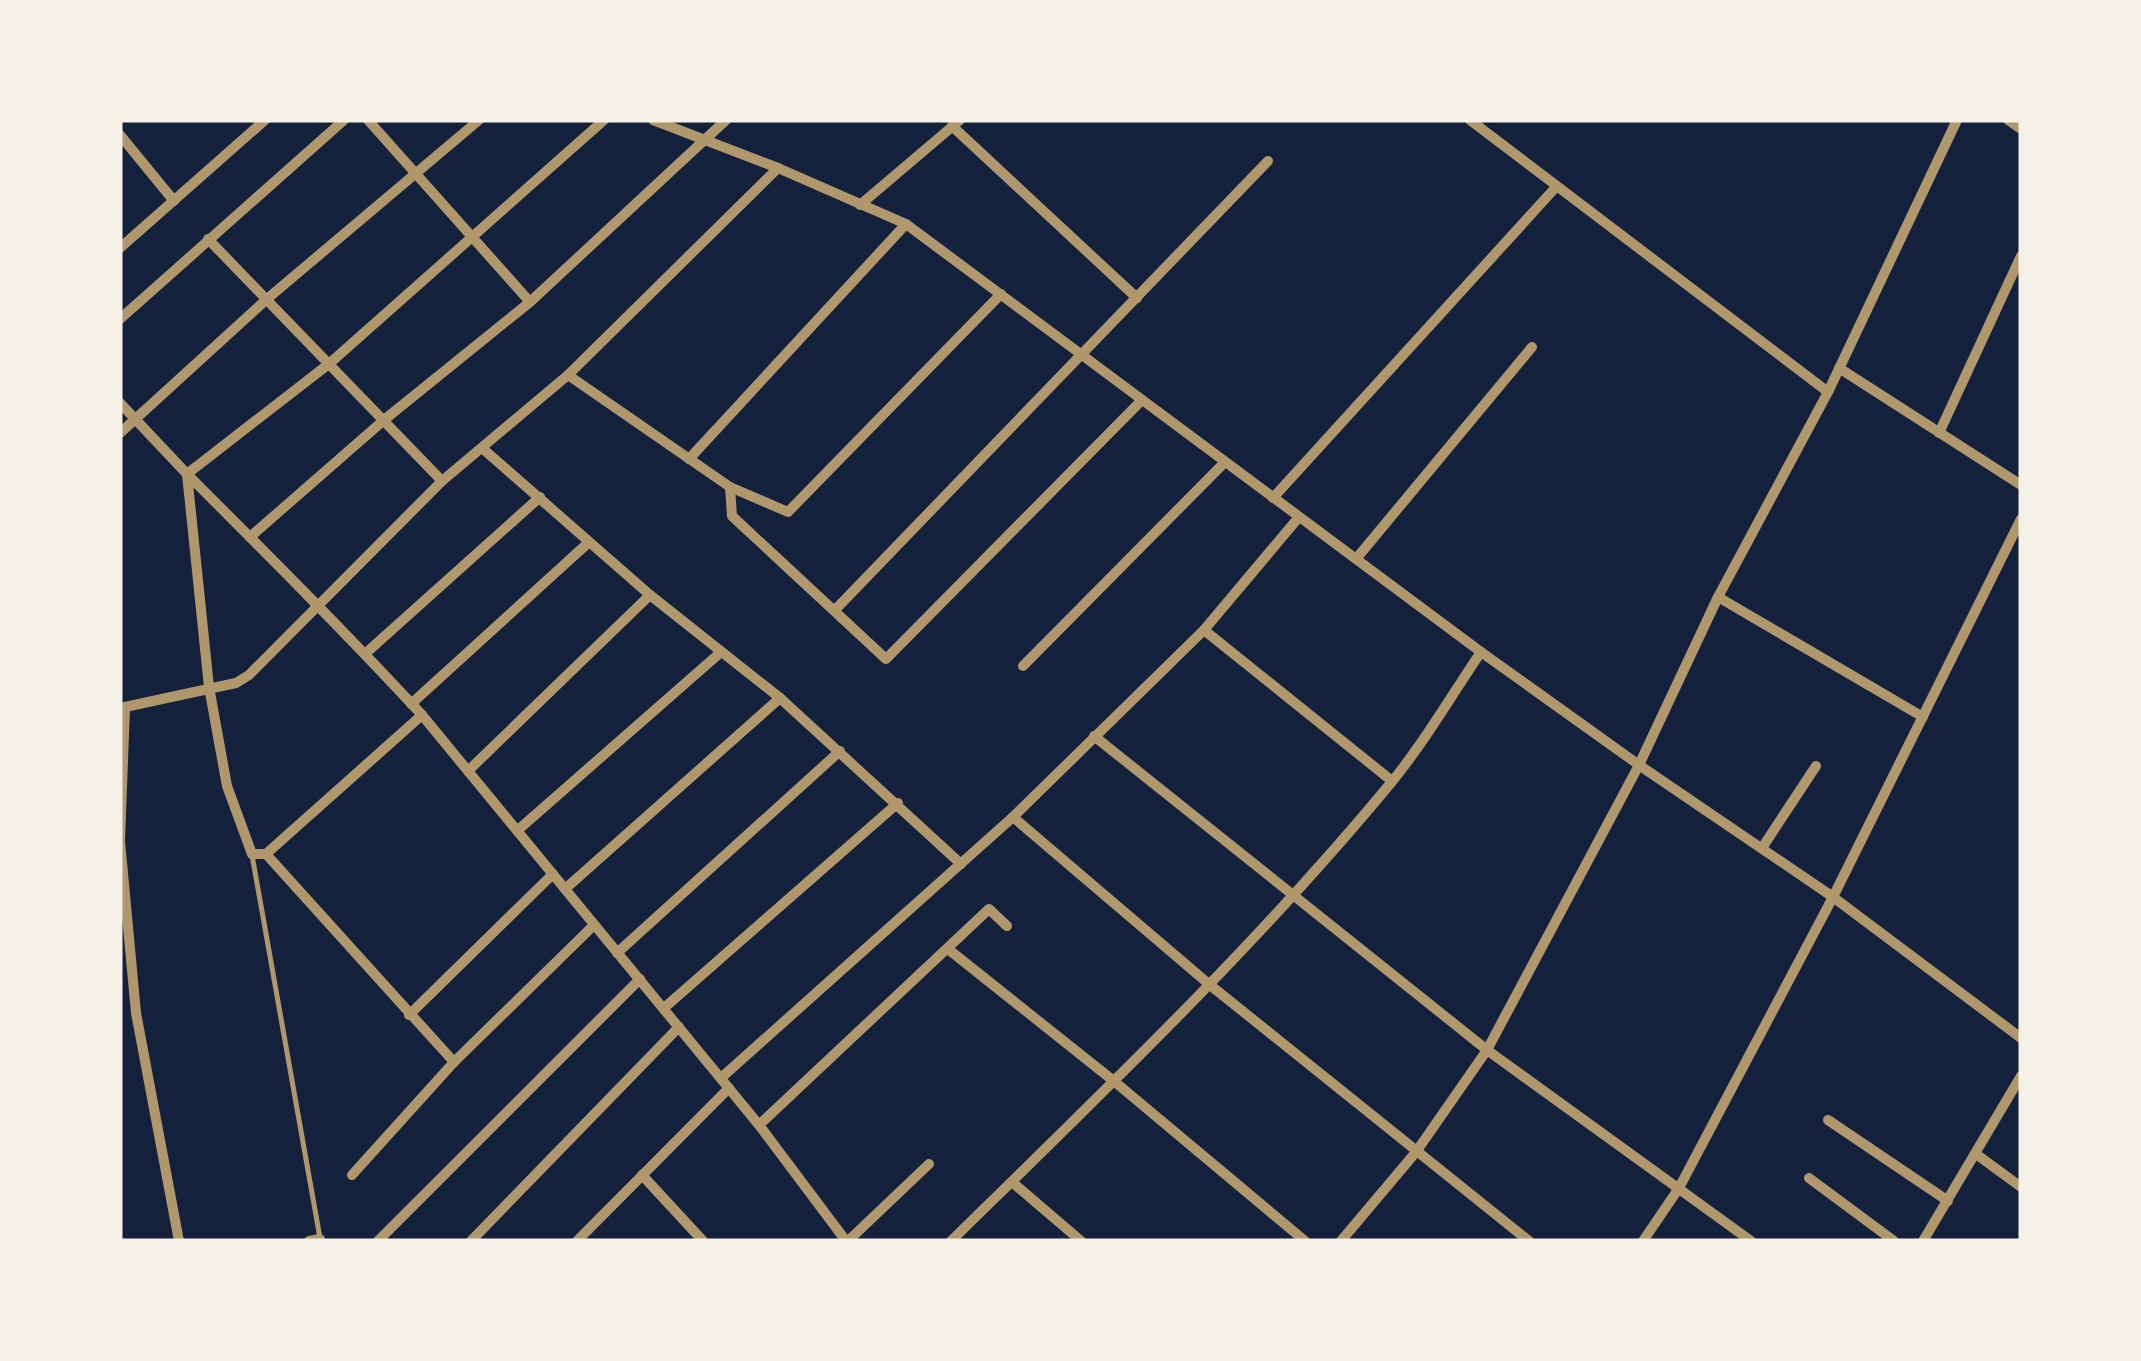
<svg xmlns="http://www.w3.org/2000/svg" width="2141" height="1361" font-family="Poppins,sans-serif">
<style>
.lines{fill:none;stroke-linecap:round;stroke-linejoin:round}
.service{stroke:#b1986c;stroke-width:5}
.minor{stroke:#b1986c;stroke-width:10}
</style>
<rect width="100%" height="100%" fill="#14213d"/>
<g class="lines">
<!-- service -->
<polyline class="service" points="252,855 320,1238"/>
<!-- minor -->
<g class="minor">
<polyline points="368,120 530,302"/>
<path d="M604 120 330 363 187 474C266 553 346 633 422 715L759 1125 846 1241"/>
<polyline points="653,120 778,168 906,224 1481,652 1639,765 1833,897 2021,1038"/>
<polyline points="1470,120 1828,392"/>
<polyline points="2008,120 2021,129"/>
<polyline points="952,126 1137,298"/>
<polyline points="120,135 174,201"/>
<polyline points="860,205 960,120"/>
<polyline points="208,239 442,481"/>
<polyline points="120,248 265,120"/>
<polyline points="120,319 344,120"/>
<polyline points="1839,368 2021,485"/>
<polyline points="568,375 730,487 788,512 1001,294"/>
<polyline points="120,403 187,474 209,687 227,786 252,854 266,854 422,715"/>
<polyline points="120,433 267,299 479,120"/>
<polyline points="1939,433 2021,256"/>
<polyline points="482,448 650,595 780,698 961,864"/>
<polyline points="689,459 906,224"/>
<polyline points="730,487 732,516 886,659 1142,400"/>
<polyline points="1273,498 1556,187"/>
<polyline points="250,537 384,420 530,302 726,120"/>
<polyline points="1356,559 1532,347"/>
<polyline points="1718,597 1923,717"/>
<polyline points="835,610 1268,161"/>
<polyline points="1204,630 1392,781"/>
<polyline points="366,653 540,497"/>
<polyline points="1023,666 1225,462"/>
<polyline points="411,704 588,543"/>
<polyline points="1094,736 1487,1050 1751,1241"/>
<polyline points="468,771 650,595"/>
<polyline points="1013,817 1210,985 1529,1241"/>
<polyline points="518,830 721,652"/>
<polyline points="1762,848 1816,766"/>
<polyline points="266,854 454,1062"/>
<polyline points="565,889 780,698"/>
<polyline points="948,949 1115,1082 1305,1241"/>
<polyline points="617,953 840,751"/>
<polyline points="664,1008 898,803"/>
<polyline points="409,1015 553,874"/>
<polyline points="721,1078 1013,817 1204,630 1299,517"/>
<polyline points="1828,1120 1948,1201"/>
<polyline points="759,1125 989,909 1007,926"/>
<polyline points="1976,1154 2021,1187"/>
<polyline points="352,1175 454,1062 593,926"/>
<polyline points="642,1175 703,1241"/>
<polyline points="1809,1178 1894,1241"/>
<polyline points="1012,1182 1081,1241"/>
<polyline points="179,1241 136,1013 120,841 125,707 236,683 249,675 442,481 568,375 778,168"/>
<polyline points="309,1241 320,1239"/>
<polyline points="378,1241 640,979"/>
<polyline points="471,1241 679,1027"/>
<polyline points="577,1241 729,1088"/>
<polyline points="848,1241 929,1164"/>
<path d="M951 1241C1102 1093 1255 947 1390 784 1424 743 1451 696 1481 652"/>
<polyline points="1341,1241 1416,1152 1487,1050 1639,765 1718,597 1828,392 1957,120"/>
<polyline points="1643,1241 1679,1188 1833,897 2021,519"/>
<polyline points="1923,1241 2021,1076"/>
</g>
</g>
<!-- border -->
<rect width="2141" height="1361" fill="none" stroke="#f6f1e7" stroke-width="245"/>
</svg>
